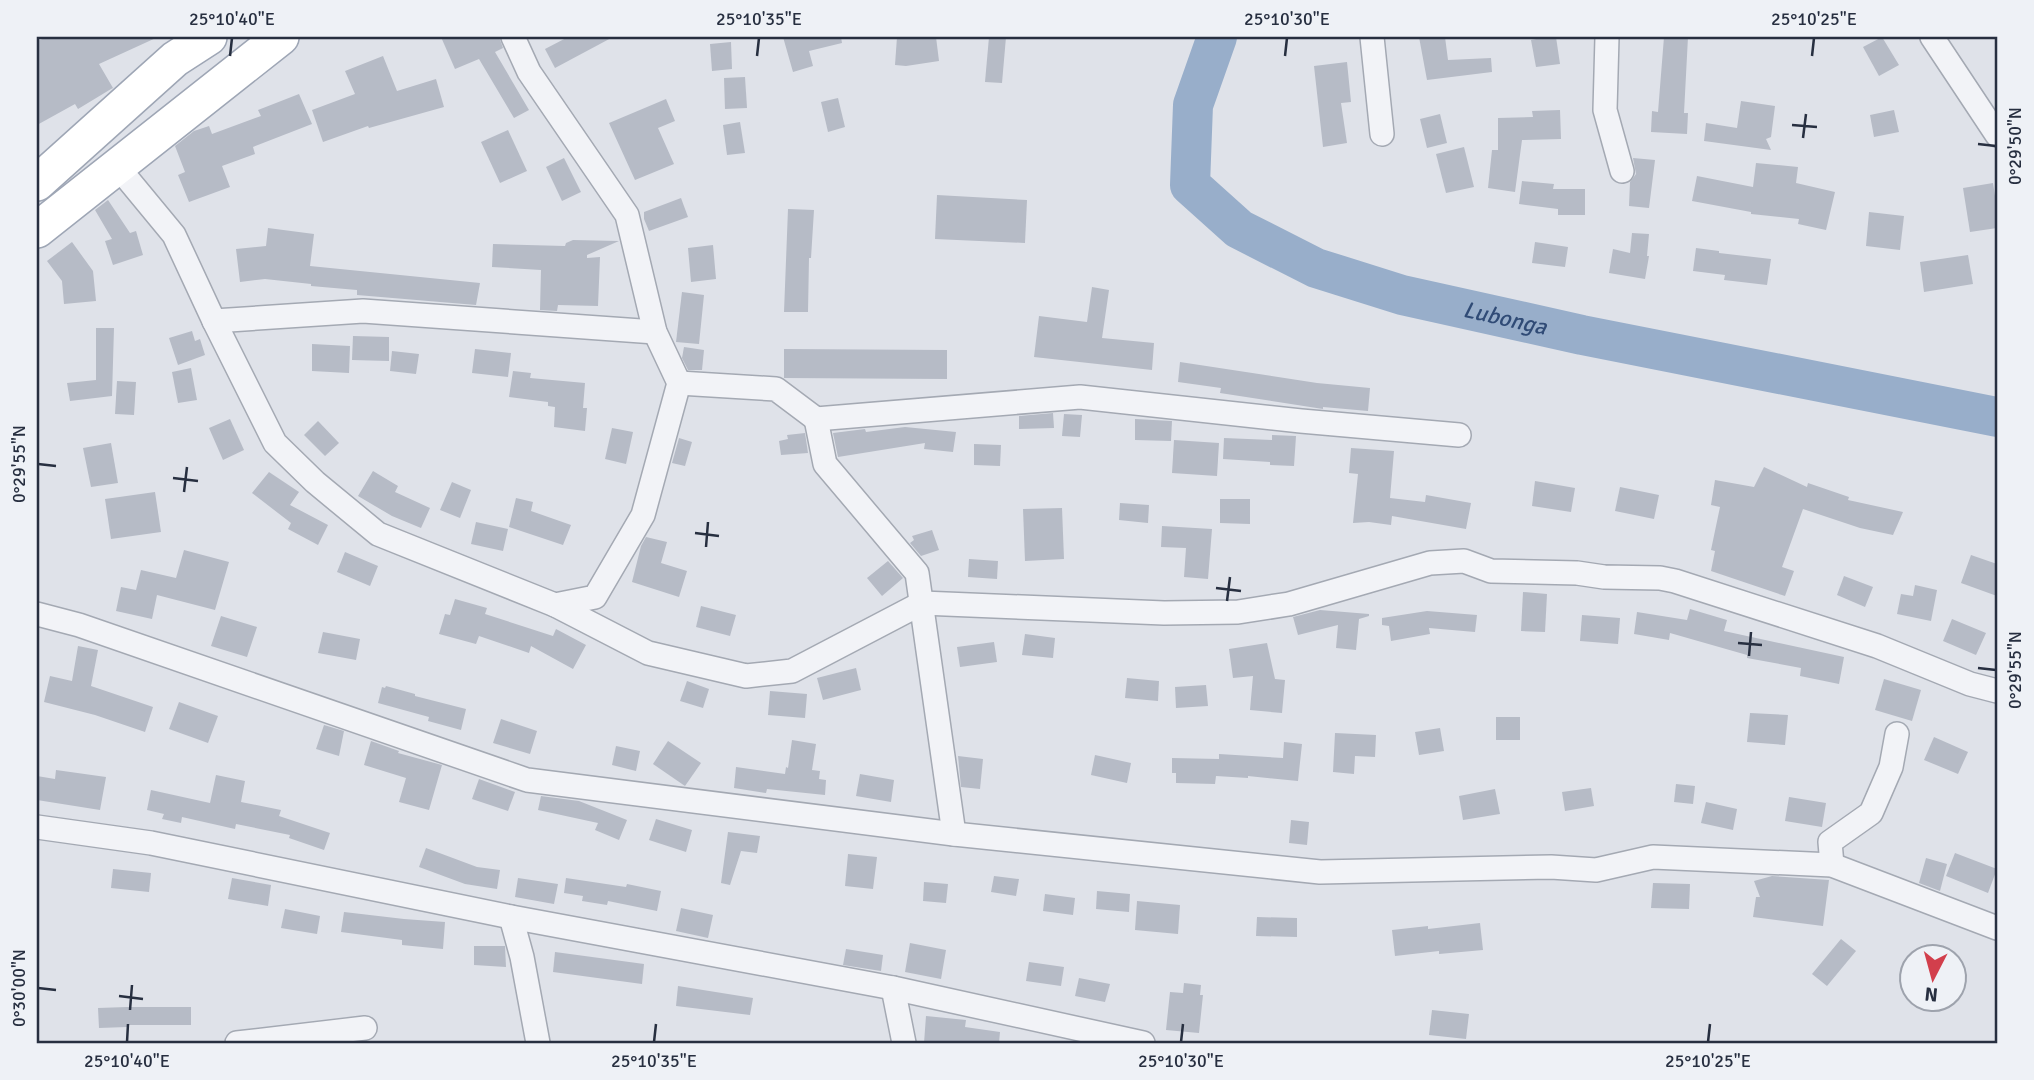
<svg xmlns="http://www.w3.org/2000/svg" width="2034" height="1080" font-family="Signika,sans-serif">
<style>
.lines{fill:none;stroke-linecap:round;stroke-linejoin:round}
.river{stroke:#98aeca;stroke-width:40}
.building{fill:#b6bbc6}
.minor-casing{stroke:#a4a9b3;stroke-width:26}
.primary-casing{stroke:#9ea6b5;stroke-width:38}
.minor{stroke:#f2f3f7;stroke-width:23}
.primary{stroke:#fff;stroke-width:35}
.ticks{fill:none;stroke:#272f40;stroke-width:2.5}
.labels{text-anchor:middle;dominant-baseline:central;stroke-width:5;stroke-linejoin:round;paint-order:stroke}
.water-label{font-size:23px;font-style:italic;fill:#304b76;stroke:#eef1f6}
.neatline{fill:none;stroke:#272f40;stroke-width:2.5}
.ticks-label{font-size:18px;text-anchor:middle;fill:#272f40}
</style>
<rect width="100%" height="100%" fill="#dfe2e9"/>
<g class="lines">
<!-- river -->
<path class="river" id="s1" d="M1217 37 1193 105 1190 185 1239 229 1316 268 1402 295 1582 335 1997 417"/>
</g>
<!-- building -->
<g class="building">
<polygon points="48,37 158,37 99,64 113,88 111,89 78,109 75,104 37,125 37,41"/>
<polygon points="441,37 499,37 503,48 495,52 529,110 514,118 479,59 455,69"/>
<polygon points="568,37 613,37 555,68 545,49"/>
<polygon points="783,37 841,37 842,43 809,51 813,66 793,72"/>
<polygon points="897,37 936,37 939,61 906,66 895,65"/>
<polygon points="989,37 1006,37 1002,83 985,82"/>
<polygon points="1419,37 1445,37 1448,60 1491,58 1492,72 1427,80"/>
<polygon points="1547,37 1556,37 1560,64 1536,67 1531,40"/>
<polygon points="1664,37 1688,37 1684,113 1688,113 1687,134 1651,132 1652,111 1658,112"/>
<polygon points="1882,37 1899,65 1879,76 1863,47"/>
<polygon points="731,42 732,69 712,71 710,44"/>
<polygon points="383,56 397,91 436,79 444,107 369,128 368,126 323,142 312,110 355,94 345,71"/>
<polygon points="1347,62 1351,102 1341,103 1347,143 1323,147 1314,66"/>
<polygon points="745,77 747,108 725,109 724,78"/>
<polygon points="299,94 312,124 253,147 255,154 222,166 230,187 189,202 178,175 185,172 175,146 194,131 209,126 212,134 261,116 258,110"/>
<polygon points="838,98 845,127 828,132 821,102"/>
<polygon points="666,99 675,121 658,128 674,164 635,180 609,123"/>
<polygon points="1741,101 1775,106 1771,137 1766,139 1771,150 1704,141 1706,123 1737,128"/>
<polygon points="1560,110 1561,139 1522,140 1515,192 1488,188 1492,150 1498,150 1498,118 1533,117 1532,111"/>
<polygon points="1894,110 1899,132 1874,137 1870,115"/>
<polygon points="1440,114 1447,143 1427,148 1420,119"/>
<polygon points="740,122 745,153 727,155 723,125"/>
<polygon points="508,130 527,171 500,183 481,142"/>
<polygon points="1464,147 1474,187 1446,193 1436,154"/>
<polygon points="564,158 581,192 562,201 546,167"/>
<polygon points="1633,158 1655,160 1649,208 1629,206 1630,182 1636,174"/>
<polygon points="1756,163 1798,167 1796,183 1835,192 1826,230 1798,224 1799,219 1751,214 1751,212 1692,201 1697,176 1753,187"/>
<polygon points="1522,181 1554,184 1553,189 1585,189 1585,215 1558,215 1558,209 1519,204"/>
<polygon points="1993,183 1997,209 1997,228 1970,232 1963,188"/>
<polygon points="937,195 1027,200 1025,243 935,239"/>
<polygon points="681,198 688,217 649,231 644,219 644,212"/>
<polygon points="108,200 130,233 136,231 143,255 113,265 105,241 112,239 95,210"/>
<polygon points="788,209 814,210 811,258 809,258 808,312 784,312"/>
<polygon points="1869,212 1904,216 1900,250 1866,246"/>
<polygon points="268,228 314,234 310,266 480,283 476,305 357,295 357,290 311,286 311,284 265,279 240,282 236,249 266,246"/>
<polygon points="1632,233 1649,234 1647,256 1649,256 1645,279 1609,273 1613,249 1630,253"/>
<polygon points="573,240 619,241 587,255 587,258 600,257 598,306 558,305 557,311 540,310 541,270 492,267 493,244 565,246 566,243"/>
<polygon points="72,242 93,271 96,301 64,304 62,281 47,261"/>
<polygon points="1535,242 1568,247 1565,267 1532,263"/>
<polygon points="713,245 716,279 691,282 688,248"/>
<polygon points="1696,248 1719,251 1719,253 1771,259 1767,285 1724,280 1725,275 1693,271"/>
<polygon points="1968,255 1973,284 1924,292 1920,262"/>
<polygon points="1092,287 1109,290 1102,338 1154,343 1152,370 1034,357 1039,316 1087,322"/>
<polygon points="682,292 704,295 699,344 676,342"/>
<polygon points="96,328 114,328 112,396 70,401 67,383 96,380"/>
<polygon points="192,331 195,341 200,339 205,355 178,365 169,338"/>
<polygon points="353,336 389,337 389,361 352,360"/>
<polygon points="312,344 350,346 349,373 312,371"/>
<polygon points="684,347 704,350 702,370 688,370 682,358"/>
<polygon points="475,349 511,353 508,377 472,373"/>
<polygon points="784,349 947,350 947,379 784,378"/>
<polygon points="392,351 419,354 416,374 390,371"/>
<polygon points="1180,362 1317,383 1370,388 1368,411 1323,407 1323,409 1220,393 1221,388 1178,382"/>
<polygon points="191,368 197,400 178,403 172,372"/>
<polygon points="513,371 531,373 530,378 585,383 583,408 587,408 585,431 554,427 555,407 548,406 548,402 509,397"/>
<polygon points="117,381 136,382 134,415 115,414"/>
<polygon points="1053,413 1054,428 1019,429 1019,416"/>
<polygon points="1064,414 1082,415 1080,437 1062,436"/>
<polygon points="230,419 244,450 223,460 209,428"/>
<polygon points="1135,419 1172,421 1171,441 1135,440"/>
<polygon points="318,421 339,443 325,456 304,435"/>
<polygon points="905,427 956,432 953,452 924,449 925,443 838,457 833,433 865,429 866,432"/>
<polygon points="612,428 633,432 626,464 605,459"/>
<polygon points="805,433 808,453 781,455 779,441 788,439 787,435"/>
<polygon points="1272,435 1296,436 1294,466 1270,465 1270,462 1223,459 1224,438 1272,440"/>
<polygon points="679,438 692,442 685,466 672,463"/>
<polygon points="1174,440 1219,443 1217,476 1172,473"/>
<polygon points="111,443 118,483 91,487 83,448"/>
<polygon points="974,444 1001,445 1000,466 974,465"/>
<polygon points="1351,448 1394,451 1390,498 1425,502 1426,495 1471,503 1466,529 1392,516 1391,525 1369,522 1353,523 1358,474 1349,473"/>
<polygon points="1764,467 1807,487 1808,483 1849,497 1848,500 1903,512 1893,535 1860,528 1803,509 1782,567 1794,571 1785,596 1711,571 1715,551 1711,550 1720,507 1711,505 1715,480 1754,487"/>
<polygon points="373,471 398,486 395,492 430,508 421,528 392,516 358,496"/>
<polygon points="269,472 299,492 290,505 328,525 318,545 288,529 291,523 252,493"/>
<polygon points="1535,481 1575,488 1571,512 1532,506"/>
<polygon points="452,482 471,490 460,518 440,510"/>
<polygon points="1620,487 1659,495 1654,519 1615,511"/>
<polygon points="155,492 161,532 111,539 105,499"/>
<polygon points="516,498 533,502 531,511 571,525 563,545 509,527"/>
<polygon points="1220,499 1250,499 1250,524 1220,523"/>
<polygon points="1120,503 1149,505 1148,523 1119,520"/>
<polygon points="1062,508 1064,559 1025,561 1023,509"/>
<polygon points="476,522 508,529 503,551 471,544"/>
<polygon points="1162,526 1212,529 1208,579 1184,577 1186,548 1161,547"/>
<polygon points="932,530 939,550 921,556 910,543 914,540 912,536"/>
<polygon points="646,537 667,542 661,563 687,571 679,597 632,582 641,546"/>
<polygon points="184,550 229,562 215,610 157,595 152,619 116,611 121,587 136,590 141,570 176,578"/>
<polygon points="345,552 378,566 370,586 337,572"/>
<polygon points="1971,555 1997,564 1997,596 1961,583"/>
<polygon points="969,559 998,561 997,579 968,577"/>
<polygon points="888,561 903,578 882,596 867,578"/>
<polygon points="1844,576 1873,587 1865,607 1837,595"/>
<polygon points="1915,585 1937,590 1931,621 1897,614 1901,594 1913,596"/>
<polygon points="1523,592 1547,594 1545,632 1521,631"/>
<polygon points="455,599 487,608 485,614 553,636 556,629 586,645 573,669 531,646 529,653 479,636 476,644 439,634 445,614 450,615"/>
<polygon points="701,606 736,615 730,636 696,627"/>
<polygon points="1690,609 1727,620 1724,631 1844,657 1839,684 1800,676 1801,668 1747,658 1747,655 1670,633 1669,640 1634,634 1637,612 1687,620"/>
<polygon points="1320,610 1369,614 1369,616 1359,619 1356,650 1336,648 1338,625 1298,635 1293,617"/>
<polygon points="1427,611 1477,615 1475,632 1429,628 1430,634 1391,641 1389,626 1382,625 1382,618"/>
<polygon points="1582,615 1620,618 1618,644 1580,641"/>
<polygon points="221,616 257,627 247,657 211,646"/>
<polygon points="1952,619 1986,633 1976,655 1943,641"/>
<polygon points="323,632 360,639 356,660 318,653"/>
<polygon points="1025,634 1055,638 1053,658 1022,655"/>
<polygon points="994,642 997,662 960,667 957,647"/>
<polygon points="1267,643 1275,679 1285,680 1282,713 1250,710 1253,676 1233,678 1229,649"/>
<polygon points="78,646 98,650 91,686 153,707 145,732 95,715 44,702 50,676 72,681"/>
<polygon points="856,668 861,690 823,700 817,678"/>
<polygon points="1127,678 1159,681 1158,701 1125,698"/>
<polygon points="1884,679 1921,690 1912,721 1875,710"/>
<polygon points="687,681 709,689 703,708 680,701"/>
<polygon points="1206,685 1208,706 1176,708 1175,687"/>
<polygon points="386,686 415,694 415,696 466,709 461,730 428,721 429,717 378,703 382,687 385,688"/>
<polygon points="770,691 807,694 805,718 768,715"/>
<polygon points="179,702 218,716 208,743 169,729"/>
<polygon points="1750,713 1788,715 1785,745 1747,742"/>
<rect x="1496" y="717" width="24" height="23"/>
<polygon points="501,719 537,731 530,754 493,743"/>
<polygon points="324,725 344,731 339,756 316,749"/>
<polygon points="1440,728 1444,751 1419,755 1415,732"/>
<polygon points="1335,733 1376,735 1375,757 1355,756 1354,774 1333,772"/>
<polygon points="1934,737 1968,752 1958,774 1924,760"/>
<polygon points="792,740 816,744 812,770 820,771 819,779 826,780 825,795 767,789 766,793 734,788 736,767 785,774 786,767 788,768"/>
<polygon points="371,741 399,751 398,753 442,765 429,810 399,802 406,778 364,765"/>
<polygon points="668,741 701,763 685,786 653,764"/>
<polygon points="1284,742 1302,744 1298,781 1248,776 1248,778 1216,776 1215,784 1176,783 1176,773 1172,773 1172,758 1219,759 1219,754 1283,758"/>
<polygon points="616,746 640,751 636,771 612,765"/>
<polygon points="1095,755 1131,763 1127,783 1091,775"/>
<polygon points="958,756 983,759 980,789 961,787"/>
<polygon points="56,770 106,777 100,810 37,800 37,776 55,779"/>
<polygon points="860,774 894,780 891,802 856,796"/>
<polygon points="216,775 245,781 241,802 281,810 279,816 330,833 324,850 289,838 290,835 236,824 235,829 182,817 181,823 162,819 164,814 147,810 151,790 210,803"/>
<polygon points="479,779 515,792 508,811 472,799"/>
<polygon points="1676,784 1695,786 1693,804 1674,802"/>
<polygon points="1591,788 1594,806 1565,811 1562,792"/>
<polygon points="1495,789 1500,814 1463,820 1459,796"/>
<polygon points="541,796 579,801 627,820 619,840 595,830 598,823 538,810"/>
<polygon points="1789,797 1826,803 1822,827 1785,821"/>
<polygon points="1706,802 1737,809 1733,830 1701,823"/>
<polygon points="656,819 692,830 686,852 649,840"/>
<polygon points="1291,820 1309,822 1307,845 1289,843"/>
<polygon points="728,832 760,836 757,853 741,851 730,885 721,883"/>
<polygon points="426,848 477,867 500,870 497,889 465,884 419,867"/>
<polygon points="1955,853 1997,869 1988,893 1946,876"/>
<polygon points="848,854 877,857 873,889 845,886"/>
<polygon points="1926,858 1947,864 1940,891 1919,883"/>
<polygon points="113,869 151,873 149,892 111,888"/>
<polygon points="994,876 1019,879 1016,896 991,892"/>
<polygon points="1772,876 1829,880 1823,926 1753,917 1756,897 1760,897 1754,881"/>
<polygon points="232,878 271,885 268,906 228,899"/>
<polygon points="518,878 558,884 554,904 515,897"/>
<polygon points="566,878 626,887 627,884 661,891 657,911 608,901 607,905 582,901 583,896 564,893"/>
<polygon points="924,882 948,884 946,903 923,901"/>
<polygon points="1653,883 1690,884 1689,909 1651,908"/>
<polygon points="1097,891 1130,894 1129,912 1096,909"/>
<polygon points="1045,894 1075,898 1073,915 1043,911"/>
<polygon points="1137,901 1180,905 1178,934 1135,930"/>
<polygon points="681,908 713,915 708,938 676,931"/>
<polygon points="285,909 320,916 317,934 281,928"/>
<polygon points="344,912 404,919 445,922 443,949 402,945 402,940 341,932"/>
<polygon points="1257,917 1297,918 1297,937 1256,936"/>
<polygon points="1480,923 1483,950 1439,954 1439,951 1395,956 1392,930 1428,926 1428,929"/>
<polygon points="1841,939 1856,951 1827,986 1812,974"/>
<polygon points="910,943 946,950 941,979 905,972"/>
<polygon points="474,946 505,946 506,967 474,965"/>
<polygon points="846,949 883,955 881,971 843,965"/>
<polygon points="555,952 644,964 642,984 553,972"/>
<polygon points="1029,962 1064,967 1061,986 1026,981"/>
<polygon points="1079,978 1110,984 1105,1002 1075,996"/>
<polygon points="1184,983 1201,985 1200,995 1203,995 1199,1033 1166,1030 1170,992 1183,993"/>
<polygon points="678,986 753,998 750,1015 676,1006"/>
<polygon points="127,1007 191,1007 191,1025 127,1025 127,1027 99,1028 98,1008"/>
<polygon points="1432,1010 1469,1014 1466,1039 1429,1035"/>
<polygon points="926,1016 966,1020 965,1027 1000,1032 999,1043 924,1043"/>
</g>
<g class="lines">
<defs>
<g id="minor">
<polyline points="1372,37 1382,134"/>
<polyline points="1607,37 1605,110 1622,171"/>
<polyline points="1932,37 1997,135"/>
<polyline points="117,166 174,235 214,321 275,443 315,482 378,534 555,605 595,597 643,515 679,383 655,332 627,215 529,72 513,37"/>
<polyline points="214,321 363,311 655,332"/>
<polyline points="679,383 776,389 816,419 1080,397 1301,421 1459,435"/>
<polyline points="816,419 825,464 917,573 954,834"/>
<polyline points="555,605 648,653 746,676 792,671 922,603 1164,613 1238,612 1289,604 1430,563 1464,561 1491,571 1577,573 1604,577 1660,578 1675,581 1877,646 1970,684 1997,691"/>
<polyline points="37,614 79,625 527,780 954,834 1320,872 1551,867 1596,870 1653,857 1832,865 1997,928"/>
<polyline points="37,827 151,843 511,917 893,988 1143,1043"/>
<polyline points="1832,865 1830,842 1871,813 1891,767 1897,734"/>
<polyline points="511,917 522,957 538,1043"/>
<polyline points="893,988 904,1043"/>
<polyline points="237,1043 365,1028"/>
</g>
<g id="primary">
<polyline points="37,183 175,59 209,37"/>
<polyline points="37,230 281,37"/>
</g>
</defs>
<!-- minor casing -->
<use href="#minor" class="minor-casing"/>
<!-- primary casing -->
<use href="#primary" class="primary-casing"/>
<!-- minor -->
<use href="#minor" class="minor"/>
<!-- primary -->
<use href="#primary" class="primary"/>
</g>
<!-- ticks -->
<path class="ticks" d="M230 56 232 38M757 56 759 38M1285 56 1287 38M1812 56 1814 38M1792 125 1817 127M1803 138 1806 114M1978 144 1996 146M38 464 56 466M173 478 198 481M184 492 187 467M695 533 719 536M706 547 708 522M1216 588 1241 591M1227 601 1230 577M1738 643 1762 645M1749 656 1751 632M1978 668 1996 670M38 988 56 990M119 996 143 999M130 1010 132 985M127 1042 128 1024M654 1042 656 1024M1181 1042 1183 1024M1708 1042 1710 1024"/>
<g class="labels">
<!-- water labels -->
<g class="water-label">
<text stroke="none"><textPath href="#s1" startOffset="500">Lubonga</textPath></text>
</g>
</g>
<!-- border -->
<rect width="2034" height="1080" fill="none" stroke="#eef1f6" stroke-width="77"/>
<!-- north arrow -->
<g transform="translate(1933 978) rotate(186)"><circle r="33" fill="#eef1f6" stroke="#9ea3ad" stroke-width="2"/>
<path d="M0-5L12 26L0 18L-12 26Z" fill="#d23f4c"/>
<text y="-10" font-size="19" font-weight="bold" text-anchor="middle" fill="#272f40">N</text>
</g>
<rect x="38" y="38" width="1958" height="1004" class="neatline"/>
<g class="ticks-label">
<text x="232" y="25">25°10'40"E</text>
<text x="759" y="25">25°10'35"E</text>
<text x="1287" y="25">25°10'30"E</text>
<text x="1814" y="25">25°10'25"E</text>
<text transform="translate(2015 146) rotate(-90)" y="6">0°29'50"N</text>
<text transform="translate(19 464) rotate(-90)" y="6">0°29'55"N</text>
<text transform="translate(2015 670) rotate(-90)" y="6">0°29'55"N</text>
<text transform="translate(19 988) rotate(-90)" y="6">0°30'00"N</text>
<text x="127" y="1067">25°10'40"E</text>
<text x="654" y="1067">25°10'35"E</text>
<text x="1181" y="1067">25°10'30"E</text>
<text x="1708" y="1067">25°10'25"E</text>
</g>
</svg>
